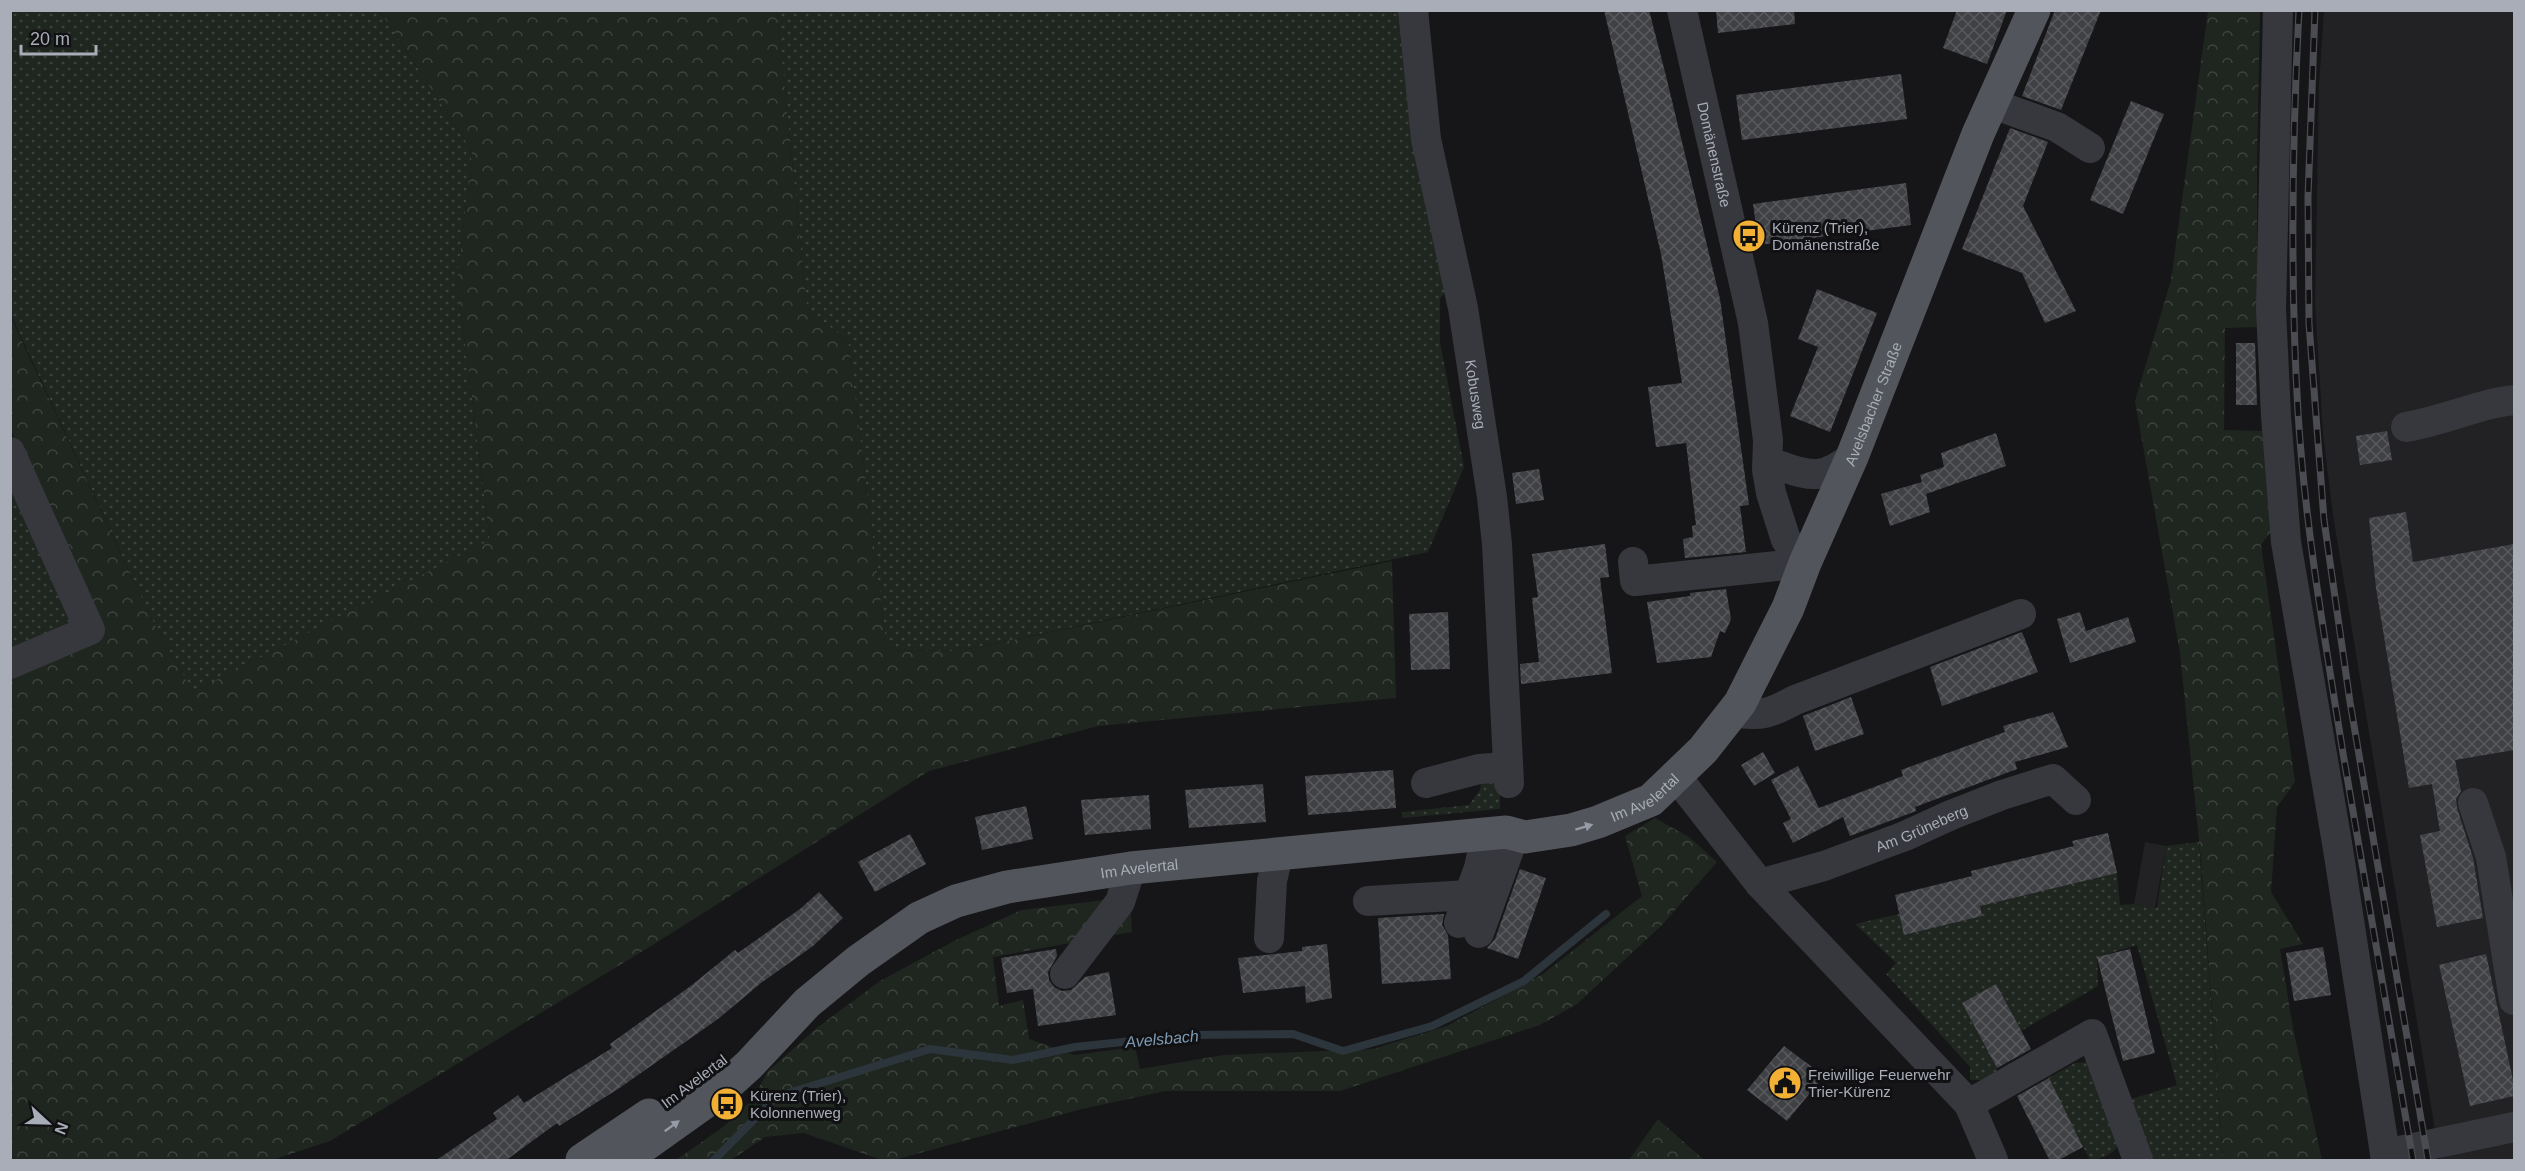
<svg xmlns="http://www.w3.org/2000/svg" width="2525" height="1171" font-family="Arial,sans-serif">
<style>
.built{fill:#222225}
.grass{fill:url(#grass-dots)}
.forest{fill:url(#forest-crowns)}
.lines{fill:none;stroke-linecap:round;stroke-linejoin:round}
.stream{stroke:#2c353c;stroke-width:8}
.building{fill:url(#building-cross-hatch)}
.minor{stroke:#37383d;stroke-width:30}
.major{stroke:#53555c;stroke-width:33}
.rail-casing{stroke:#4a4c52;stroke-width:7}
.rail{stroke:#111113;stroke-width:4.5;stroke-dasharray:14;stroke-linecap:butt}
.oneway{fill:#979ba6}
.labels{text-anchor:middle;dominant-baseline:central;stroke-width:6;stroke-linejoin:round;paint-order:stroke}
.street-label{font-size:15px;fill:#a8adb8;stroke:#111113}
.poi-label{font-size:15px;fill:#a8adb8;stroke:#111113;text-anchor:start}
.water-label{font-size:16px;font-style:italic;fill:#7f9bb3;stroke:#111113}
</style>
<defs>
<pattern id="grass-dots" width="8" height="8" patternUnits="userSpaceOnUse" patternTransform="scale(1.5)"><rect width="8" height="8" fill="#1e261f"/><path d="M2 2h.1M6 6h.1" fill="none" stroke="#3c433d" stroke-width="1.8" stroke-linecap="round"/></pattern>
<pattern id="forest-crowns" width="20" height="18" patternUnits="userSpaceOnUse" patternTransform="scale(1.5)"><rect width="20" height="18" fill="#1e261f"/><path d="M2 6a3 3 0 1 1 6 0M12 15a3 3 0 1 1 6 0" fill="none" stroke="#3c433d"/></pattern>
<pattern id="building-cross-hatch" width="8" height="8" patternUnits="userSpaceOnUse" patternTransform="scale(1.5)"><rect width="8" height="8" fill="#404145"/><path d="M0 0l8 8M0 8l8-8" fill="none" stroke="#595a5e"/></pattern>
</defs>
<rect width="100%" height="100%" fill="#161618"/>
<!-- built -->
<g class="built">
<polygon points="2324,11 2514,11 2514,1160 2440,1160 2333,515 2323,434 2315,303 2319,85"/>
<polygon points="2145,842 2166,846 2155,908 2134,904"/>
</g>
<!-- grass -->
<g class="grass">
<polygon points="10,11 380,11 472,151 457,281 490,541 193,692 149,614 11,315"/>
<polygon points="777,11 1403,11 1445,293 1440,298 1440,342 1464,467 1428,552 959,651 887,650 848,341 807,309"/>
<polygon points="10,453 92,631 10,664"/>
<polygon points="1500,775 1500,809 1402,818 1402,812 1469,805 1480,790 1482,776"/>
<polygon points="2199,842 2223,1160 2151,1160 2128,1100 2177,1085 2137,945 2097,957 2098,986 2021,1031 1996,984 1962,1003 1997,1069 1993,1080 1970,1080 1970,1067 1886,974 1896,963 1855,924 1899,914 1905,935 1982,916 1980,906 2117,873 2120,905 2134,904 2157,908 2166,846"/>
<path d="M2087 1062 2119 1145C2114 1153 2101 1160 2090 1160L2048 1078 2075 1063Z"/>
</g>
<!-- forest -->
<g class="forest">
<polygon points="380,11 777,11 807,309 848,341 887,650 959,651 1392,561 1396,698 1098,726 929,771 651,946 330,1141 272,1160 11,1160 11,671 100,635 11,430 10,315 149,614 193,692 490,540 457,281 472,151"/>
<polygon points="2208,11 2260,11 2257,165 2257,327 2225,328 2224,430 2265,431 2274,527 2261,545 2295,782 2277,807 2271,892 2303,944 2280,949 2293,1028 2322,1160 2223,1160 2201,860 2180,653 2135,401 2171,280"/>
<polygon points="1655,818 1689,837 1717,862 1662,925 1577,1004 1540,1025 1340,1091 1165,1091 1082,1109 894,1160 882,1160 804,1133 765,1137 731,1160 676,1160 723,1127 752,1100 768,1071 818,1027 880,981 956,940 1021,910 1130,897 1132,932 993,957 999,1006 1023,1000 1029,1039 1074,1055 1135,1047 1140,1069 1224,1055 1373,1049 1447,1026 1543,974 1642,896 1625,836"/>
<polygon points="1658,1119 1704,1160 1629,1160"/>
</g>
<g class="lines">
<!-- stream -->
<polyline class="stream" points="714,1160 776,1097 930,1049 1013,1060 1075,1047 1189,1035 1293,1034 1343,1051 1432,1026 1524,981 1606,914"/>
</g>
<!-- building -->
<g class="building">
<polygon points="1604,10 1649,10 1666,76 1720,299 1749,505 1740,506 1746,552 1685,558 1683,539 1693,537 1692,526 1696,525 1686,443 1656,447 1648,387 1682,383 1661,254"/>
<polygon points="1716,10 1794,10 1795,24 1718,33"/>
<polygon points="1957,10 2007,10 1987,64 1943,48"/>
<polygon points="2055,10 2101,10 2061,110 2022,96"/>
<polygon points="1901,74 1907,119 1742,140 1736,95"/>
<polygon points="2131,101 2164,114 2123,214 2090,200"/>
<polygon points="2010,128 2048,142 2023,206 2076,311 2045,323 2022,273 1962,249"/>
<polygon points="1906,183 1911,225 1759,245 1753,204"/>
<polygon points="1817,289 1877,313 1830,432 1790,416 1818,347 1798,339"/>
<polygon points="2236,343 2255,343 2257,405 2236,405"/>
<polygon points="2387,431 2392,460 2360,465 2356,436"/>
<polygon points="1996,433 2006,466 1926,494 1930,512 1890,526 1881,494 1922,482 1920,475 1944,467 1941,453"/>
<polygon points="1539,469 1544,500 1516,504 1512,473"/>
<polygon points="2406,512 2413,562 2514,544 2514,750 2455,760 2461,791 2456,799 2457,808 2473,858 2483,918 2437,927 2420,835 2440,831 2432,784 2409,788 2376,588 2369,518"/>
<polygon points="1605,544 1609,577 1600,578 1612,673 1521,684 1520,664 1539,662 1532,598 1538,597 1532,554"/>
<polygon points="1726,589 1731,619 1725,633 1720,631 1711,657 1657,663 1647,602 1690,596 1690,593"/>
<polygon points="1448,612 1450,669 1411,670 1409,614"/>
<polygon points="2080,612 2086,631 2128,617 2136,642 2070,663 2057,619"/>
<polygon points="2022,632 2038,672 1942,706 1930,667"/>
<polygon points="1851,697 1864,734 1815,751 1803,716"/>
<polygon points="2053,712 2068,747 2015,762 2017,769 1915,807 1916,811 1850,836 1843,817 1793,843 1783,823 1791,819 1771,780 1798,766 1819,808 1903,776 1901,770 2005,732 2003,726"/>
<polygon points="1763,752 1775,773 1754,786 1741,765"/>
<polygon points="1393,770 1396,808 1308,815 1305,776"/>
<polygon points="1263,784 1266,822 1189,828 1185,790"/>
<polygon points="1149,795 1151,829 1085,835 1081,800"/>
<polygon points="1026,806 1033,839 982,850 975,817"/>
<polygon points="2108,833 2117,873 1980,906 1982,916 1904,935 1895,895 1972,876 1971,871 2074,846 2072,841"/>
<polygon points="910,834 926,864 875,892 858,862"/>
<polygon points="1520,869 1546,878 1518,959 1487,948 1495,939"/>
<polygon points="819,892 843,918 813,946 761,983 718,1019 618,1089 559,1126 557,1123 505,1161 435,1161 497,1119 493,1113 518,1095 524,1103 612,1048 610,1044 692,985 735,950 738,953 800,909"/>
<polygon points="1444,914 1442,925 1448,935 1451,979 1382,984 1378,918"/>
<polygon points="1327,944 1332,998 1306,1003 1305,986 1243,993 1238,958 1302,951 1302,947"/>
<polygon points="2323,947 2331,995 2294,1001 2286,953"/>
<polygon points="1056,949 1057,956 1048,972 1049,980 1054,987 1062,991 1071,990 1085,977 1109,972 1116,1015 1038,1026 1033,989 1007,993 1001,958"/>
<polygon points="2130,949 2155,1053 2123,1061 2097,957"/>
<polygon points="2486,954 2514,1085 2514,1096 2470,1106 2439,965"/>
<polygon points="1996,984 2031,1049 1997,1068 1962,1003"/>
<polygon points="1784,1046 1824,1076 1787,1121 1747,1090"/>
<polygon points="2049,1078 2083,1147 2057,1161 2050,1161 2017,1096"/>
</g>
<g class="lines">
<!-- minor -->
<g class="minor">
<path id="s1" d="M1413 10 1426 139 1463 308 1492 497 1497 544 1509 783"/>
<path id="s2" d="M1682 10 1753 323 1768 440 1767 470 1771 493 1786 540 1805 563"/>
<polyline points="2278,10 2271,309 2276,416 2286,542 2338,849 2386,1160"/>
<polyline points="1993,104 2057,127 2090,148"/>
<path d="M2406 427C2435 422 2463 411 2491 404 2499 402 2507 401 2514 400"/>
<polyline points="10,452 90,630 10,664"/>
<path d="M1781 466C1812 478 1825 478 1852 457"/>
<polyline points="1633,562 1635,581 1805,563"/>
<path d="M1733 712C1761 717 1771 713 1795 700L2021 614"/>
<polyline points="1675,775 1760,884 1969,1104 1993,1160"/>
<polyline points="1426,783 1479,769 1508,767"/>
<polyline points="2473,803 2491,857 2514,1000"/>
<path id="s3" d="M1760 884 1824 866 1905 836 1951 815 2002 795 2053 779 2076 800"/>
<polyline points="1368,901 1469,895"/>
<polyline points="1459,923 1479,868 1486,834"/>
<polyline points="1479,933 1509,850 1506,832"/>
<polyline points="1269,938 1272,881 1278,855"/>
<polyline points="1065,974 1120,902 1131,868"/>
<polyline points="1969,1104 2092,1034 2138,1160"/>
<polyline points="2385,1154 2514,1127"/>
</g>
<!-- major -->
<g class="major">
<polyline points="582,1160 649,1115"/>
<path id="s4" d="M624 1160 718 1093 749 1065 807 1003 858 961 919 918 956 901 1007 887 1131 868 1506 832 1525 837 1571 830 1598 822 1651 800 1703 750 1740 703 1788 608 1805 563 1852 457 1978 134 2034 10"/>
</g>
<defs>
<g id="rail">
<path d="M2299 10C2292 144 2290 279 2298 412 2305 526 2325 640 2343 753 2366 889 2389 1025 2413 1160"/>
<polyline points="2315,10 2308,197 2309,324 2324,520 2350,702 2428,1160"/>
</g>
</defs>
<!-- rail casing -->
<use href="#rail" class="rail-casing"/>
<!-- rail -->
<use href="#rail" class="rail"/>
</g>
<!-- one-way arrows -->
<defs><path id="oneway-solid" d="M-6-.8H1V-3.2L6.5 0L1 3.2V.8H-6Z" transform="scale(1.5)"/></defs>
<g class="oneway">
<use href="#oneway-solid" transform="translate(1584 827) rotate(-17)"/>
<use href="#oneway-solid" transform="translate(672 1126) rotate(-36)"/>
</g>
<!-- icons -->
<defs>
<symbol id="bus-disc" viewBox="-11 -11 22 22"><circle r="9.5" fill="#f2b134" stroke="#111113"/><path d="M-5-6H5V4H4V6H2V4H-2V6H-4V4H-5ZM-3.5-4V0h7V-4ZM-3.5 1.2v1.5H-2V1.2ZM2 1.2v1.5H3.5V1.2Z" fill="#111"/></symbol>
<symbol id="civic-disc" viewBox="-11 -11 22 22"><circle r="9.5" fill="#f2b134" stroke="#111113"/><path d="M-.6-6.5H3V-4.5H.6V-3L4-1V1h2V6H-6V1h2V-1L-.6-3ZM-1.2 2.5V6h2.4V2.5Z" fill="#111"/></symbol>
</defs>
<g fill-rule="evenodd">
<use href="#bus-disc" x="1730" y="217" width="38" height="38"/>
<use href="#civic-disc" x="1766" y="1064" width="38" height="38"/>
<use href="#bus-disc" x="708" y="1085" width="38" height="38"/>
</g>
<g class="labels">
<!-- street labels -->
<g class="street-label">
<text stroke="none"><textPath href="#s2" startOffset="148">Domänenstraße</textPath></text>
<text stroke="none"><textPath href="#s1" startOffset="390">Kobusweg</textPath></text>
<text stroke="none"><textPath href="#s4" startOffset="1590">Avelsbacher Straße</textPath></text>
<text stroke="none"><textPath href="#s4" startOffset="1126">Im Avelertal</textPath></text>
<text stroke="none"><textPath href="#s3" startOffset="171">Am Grüneberg</textPath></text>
<text stroke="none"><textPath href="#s4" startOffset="610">Im Avelertal</textPath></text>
<text transform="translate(694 1081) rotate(-37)">Im Avelertal</text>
</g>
<!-- poi labels -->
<g class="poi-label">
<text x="1772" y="227">Kürenz (Trier),<tspan x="1772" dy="17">Domänenstraße</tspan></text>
<text x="1808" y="1074">Freiwillige Feuerwehr<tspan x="1808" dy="17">Trier-Kürenz</tspan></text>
<text x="750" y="1095">Kürenz (Trier),<tspan x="750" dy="17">Kolonnenweg</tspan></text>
</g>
<!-- water labels -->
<g class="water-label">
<text transform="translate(1162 1039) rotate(-5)">Avelsbach</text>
</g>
</g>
<!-- border -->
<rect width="2525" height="1171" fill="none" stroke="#a8adb8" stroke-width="24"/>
<!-- north arrow -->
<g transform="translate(48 1123) rotate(112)" stroke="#111113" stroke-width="4.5" paint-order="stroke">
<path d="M0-4.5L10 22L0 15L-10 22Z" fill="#a8adb8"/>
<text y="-9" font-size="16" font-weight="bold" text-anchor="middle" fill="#a8adb8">N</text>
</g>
<!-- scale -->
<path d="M21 45v9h75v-9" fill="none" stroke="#a8adb8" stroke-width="3"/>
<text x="30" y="45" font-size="18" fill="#a8adb8" stroke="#111113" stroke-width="4.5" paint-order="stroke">20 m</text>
</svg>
